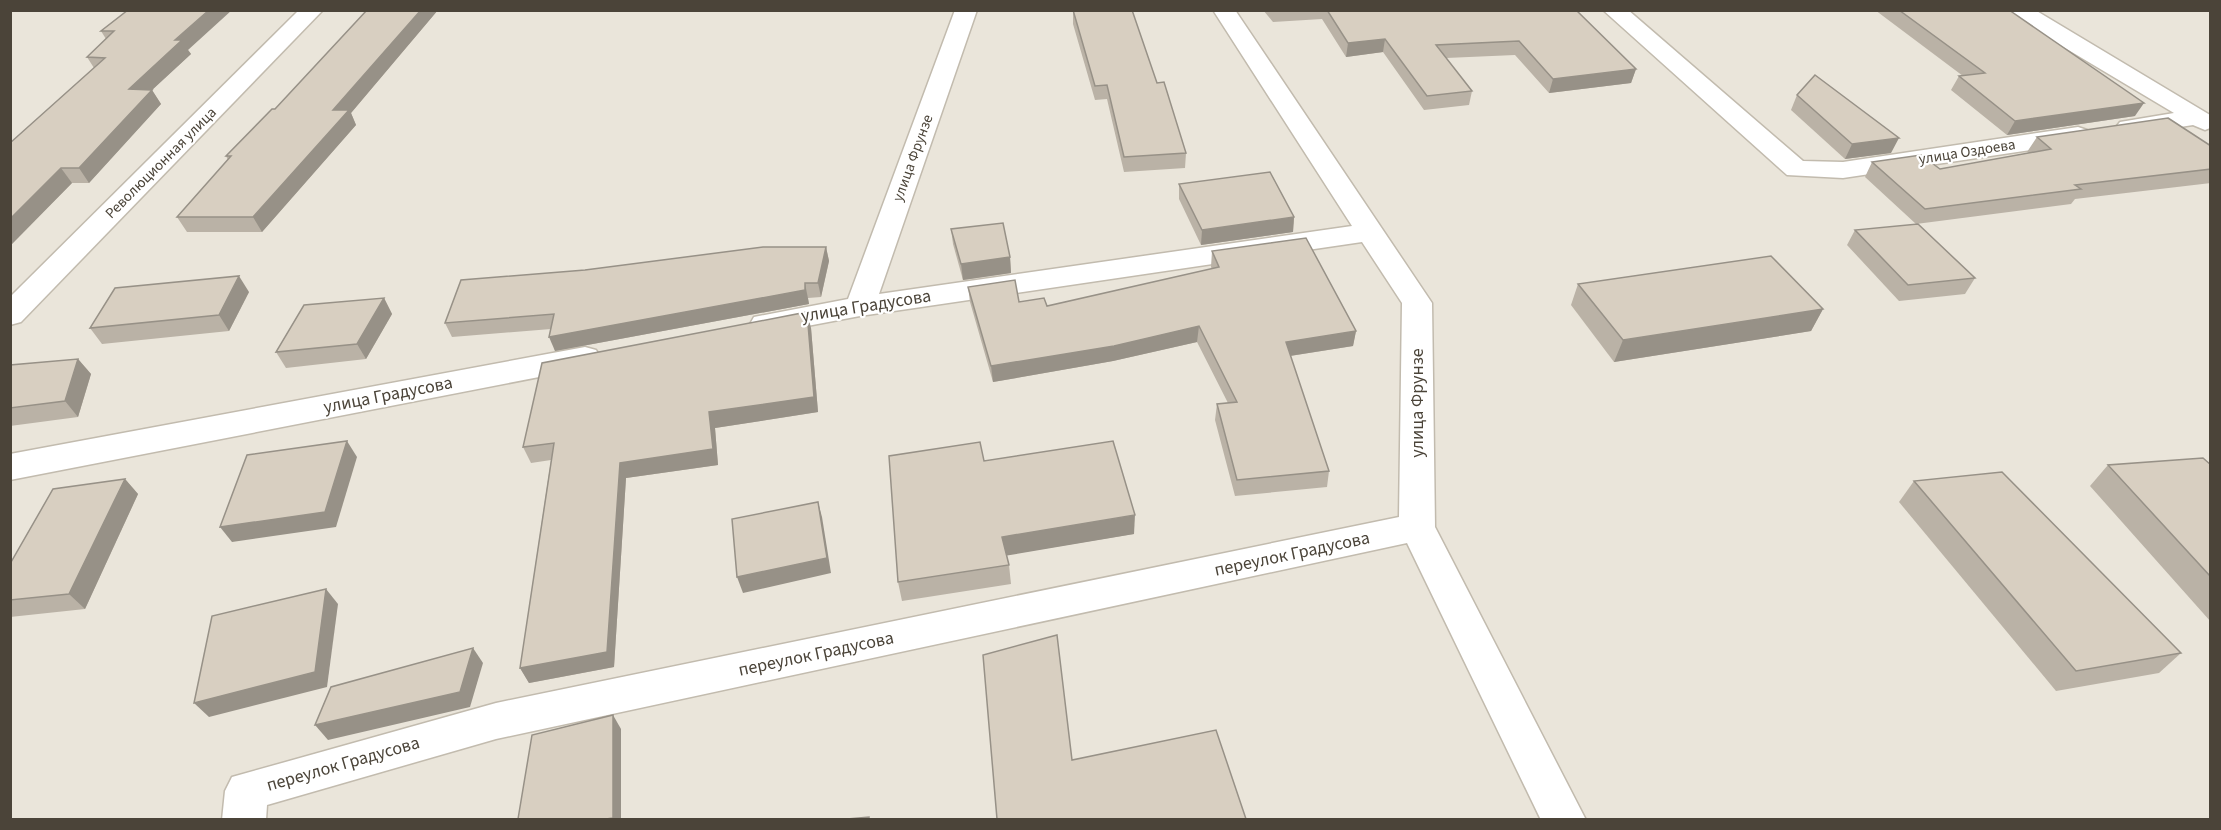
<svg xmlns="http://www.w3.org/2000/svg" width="2221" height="830" font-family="'Source Sans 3',sans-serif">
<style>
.residential{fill:#eae5da}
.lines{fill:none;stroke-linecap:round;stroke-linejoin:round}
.minor-casing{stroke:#c2bbae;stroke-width:3}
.minor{fill:#fff;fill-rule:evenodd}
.wall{fill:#bab2a6}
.shaded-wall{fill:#979187}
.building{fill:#d8cfc1;stroke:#979187;stroke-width:1.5}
.labels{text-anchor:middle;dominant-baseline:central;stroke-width:4.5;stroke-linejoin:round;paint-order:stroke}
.far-street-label{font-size:15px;fill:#4b4439;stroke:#fff}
.street-label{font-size:18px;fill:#4b4439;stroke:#fff}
</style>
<rect width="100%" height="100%" fill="#f6f3ec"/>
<!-- residential -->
<rect class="residential" x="11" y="11" width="2199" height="808"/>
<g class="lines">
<defs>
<g id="minor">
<polygon points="299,10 323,10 21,322 10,325 10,297"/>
<polygon points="955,10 977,10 879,294 1352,226 1213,10 1235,10 1432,303 1435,527 1586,820 1541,820 1407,543 496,739 267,805 266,820 222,820 225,791 232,777 496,703 1399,517 1402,303 1362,242 860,316 765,334 754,331 750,324 754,317 848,299"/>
<polygon points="1603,10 1628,10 1803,161 1843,162 2078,127 2087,130 2091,135 2087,140 2078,143 1843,178 1787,175"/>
<polygon points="2007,10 2035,10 2210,115 2210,128 2205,130 2193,125 2129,135 2120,132 2116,127 2120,122 2174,113 2010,15"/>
<polygon points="585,347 596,350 601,358 596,366 10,480 10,454"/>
</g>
</defs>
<!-- minor casing -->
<use href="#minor" class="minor-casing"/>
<!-- minor -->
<use href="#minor" class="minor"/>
</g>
<!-- wall -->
<g class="wall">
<polygon points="128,10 188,50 191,54 152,90 161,104 89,183 72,183 10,246 10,143 94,68 87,57 106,39 101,31"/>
<polygon points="367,10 438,10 351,113 356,125 262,232 187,232 177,217 228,160 226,156 275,109"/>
<polygon points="1073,10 1157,83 1186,153 1185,168 1124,172 1107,99 1095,100 1073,24"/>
<polygon points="1263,10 1576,10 1636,69 1631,83 1549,93 1515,55 1446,58 1472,91 1469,105 1424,110 1383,52 1346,57 1322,19 1273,22"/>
<polygon points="1875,10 2009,10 2135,116 2007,135 1951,90 1959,76 1963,76"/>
<polygon points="1797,95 1891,153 1845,159 1791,110"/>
<polygon points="2037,137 2211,146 2211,183 2075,199 2071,204 1916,224 1865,177 1872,162 1940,169 2029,153 2027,152"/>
<polygon points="1179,184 1294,217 1293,232 1201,245 1179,199"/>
<polygon points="951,229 1010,257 1011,273 963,280 953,244"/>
<polygon points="1855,230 1975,278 1965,294 1899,301 1847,245"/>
<polygon points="826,247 829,261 821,297 808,298 809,304 555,351 551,329 452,337 445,323 585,270"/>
<polygon points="1212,251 1356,331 1353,346 1290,356 1329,471 1327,487 1235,496 1215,420 1217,404 1228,403 1197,342 1113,361 993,382 970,302 968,287 1019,302 1047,306 1212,269 1211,267"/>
<polygon points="1578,284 1823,309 1811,331 1614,362 1571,305"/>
<polygon points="249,292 229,331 102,344 90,328"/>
<polygon points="384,298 392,314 366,359 286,368 276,352"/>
<polygon points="811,328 818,412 715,428 718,465 626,478 614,667 529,683 520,668 551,460 531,463 523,447"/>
<polygon points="78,359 91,374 78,417 10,426 10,365"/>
<polygon points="984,461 1134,534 1006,555 1009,565 1011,584 902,601 898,582"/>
<polygon points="2108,465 2211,465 2211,622 2090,486"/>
<polygon points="125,479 138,494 85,609 10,617 10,564"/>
<polygon points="1914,481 2181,653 2159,673 2056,691 1899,502"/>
</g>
<!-- shaded-wall -->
<g class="shaded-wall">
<polygon points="209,10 232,10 188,50 191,54 152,90 161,104 89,183 79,168 129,89 175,40"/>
<polygon points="421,10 438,10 351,113 356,125 262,232 253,217 333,110"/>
<polygon points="1385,39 1383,52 1346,57 1348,43"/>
<polygon points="1636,69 1631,83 1549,93 1553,79"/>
<polygon points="2144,103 2135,116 2007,135 2015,121"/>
<polygon points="1899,138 1891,153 1845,159 1852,144"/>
<polygon points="61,168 72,183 10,246 10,219"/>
<polygon points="1294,217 1293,232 1201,245 1202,230"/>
<polygon points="826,247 829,261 821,297 818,283"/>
<polygon points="1010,257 1011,273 963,280 961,264"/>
<polygon points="239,276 249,292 229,331 219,315"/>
<polygon points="805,283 809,304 555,351 549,337"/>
<polygon points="384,298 392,314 366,359 357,344"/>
<polygon points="1823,309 1811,331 1614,362 1623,340"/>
<polygon points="807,312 811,328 818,412 715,428 718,465 626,478 614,667 529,683 520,668 620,463 709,412"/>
<polygon points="1199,326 1197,342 1113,361 993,382 991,366"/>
<polygon points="1356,331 1353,346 1283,357 1286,342"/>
<polygon points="78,359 91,374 78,417 65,401"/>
<polygon points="347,441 357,457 336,527 232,542 220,527"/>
<polygon points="125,479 138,494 85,609 69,594"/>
<polygon points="818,502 822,517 831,573 743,593 737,577"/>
<polygon points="1135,515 1134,534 1004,556 1002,537"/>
<polygon points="326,589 338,604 327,687 209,717 194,703"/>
<polygon points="473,648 483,663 470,707 328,740 315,725"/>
<polygon points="613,715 621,729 621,819 606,819"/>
</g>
<!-- building -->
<g class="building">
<polygon points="128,10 209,10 175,40 182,40 129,89 152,90 79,168 61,168 10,219 10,143 105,58 87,57 114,31 101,31"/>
<polygon points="367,10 421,10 333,110 349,110 253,217 177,217 231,156 226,156 272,109 275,109"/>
<polygon points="1073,10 1132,10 1157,83 1164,82 1186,153 1124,157 1107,85 1095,86"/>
<polygon points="1327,10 1576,10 1636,69 1553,79 1519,41 1436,45 1472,91 1427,96 1385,39 1348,43"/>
<polygon points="1899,10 2009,10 2144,103 2015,121 1959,76 1985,73"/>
<polygon points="1815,75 1899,138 1852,144 1797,95"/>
<polygon points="2168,118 2211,146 2211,169 2075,185 2081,189 1925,209 1872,162 1921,155 1940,169 2051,149 2037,137"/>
<polygon points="1270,172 1294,217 1202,230 1179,184"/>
<polygon points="1003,223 1010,257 961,264 951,229"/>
<polygon points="1918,224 1975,278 1908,285 1855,230"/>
<polygon points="1306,238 1356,331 1286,342 1329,471 1237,480 1217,404 1237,402 1199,326 1114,346 991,366 968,287 1015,280 1019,302 1044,298 1047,306 1219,267 1212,251"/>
<polygon points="763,247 826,247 818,283 805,283 805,290 549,337 554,314 445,323 461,280 585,270"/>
<polygon points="1771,256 1823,309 1623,340 1578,284"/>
<polygon points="239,276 219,315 90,328 115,288"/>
<polygon points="384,298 357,344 276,352 304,305"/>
<polygon points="807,312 814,397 709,412 713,449 620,463 607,652 520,668 554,443 523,447 542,363"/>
<polygon points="78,359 65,401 10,408 10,365"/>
<polygon points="347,441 325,512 220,527 247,455"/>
<polygon points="1113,441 1135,515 1002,537 1009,565 898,582 889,456 980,442 984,461"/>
<polygon points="2203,458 2211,465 2211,577 2108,465"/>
<polygon points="2002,472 2181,653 2076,671 1914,481"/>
<polygon points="125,479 69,594 10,600 10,564 53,489"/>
<polygon points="818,502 827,558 737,577 732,519"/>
<polygon points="326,589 315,672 194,703 212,616"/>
<polygon points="1057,635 1072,760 1216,730 1246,819 997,819 983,655"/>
<polygon points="473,648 460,692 315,725 331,687"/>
<polygon points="613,715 613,818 606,819 518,819 532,735"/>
<polygon points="869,817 869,819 847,819"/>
</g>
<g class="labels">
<!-- far-street labels -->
<g class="far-street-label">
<text transform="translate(1967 152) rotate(-9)">улица Оздоева</text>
<text transform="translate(913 158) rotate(-70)">улица Фрунзе</text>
<text transform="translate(161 163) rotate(-45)">Революционная улица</text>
</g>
<!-- street labels -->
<g class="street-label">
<text transform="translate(866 306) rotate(-9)">улица Градусова</text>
<text transform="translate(388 395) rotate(-11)">улица Градусова</text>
<text transform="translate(1417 403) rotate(-90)">улица Фрунзе</text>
<text transform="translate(1292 554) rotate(-12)">переулок Градусова</text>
<text transform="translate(816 654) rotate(-12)">переулок Градусова</text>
<text transform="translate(343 764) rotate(-16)">переулок Градусова</text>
</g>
</g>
<!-- border -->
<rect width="2221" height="830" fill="none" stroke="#4b4439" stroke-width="24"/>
</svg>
